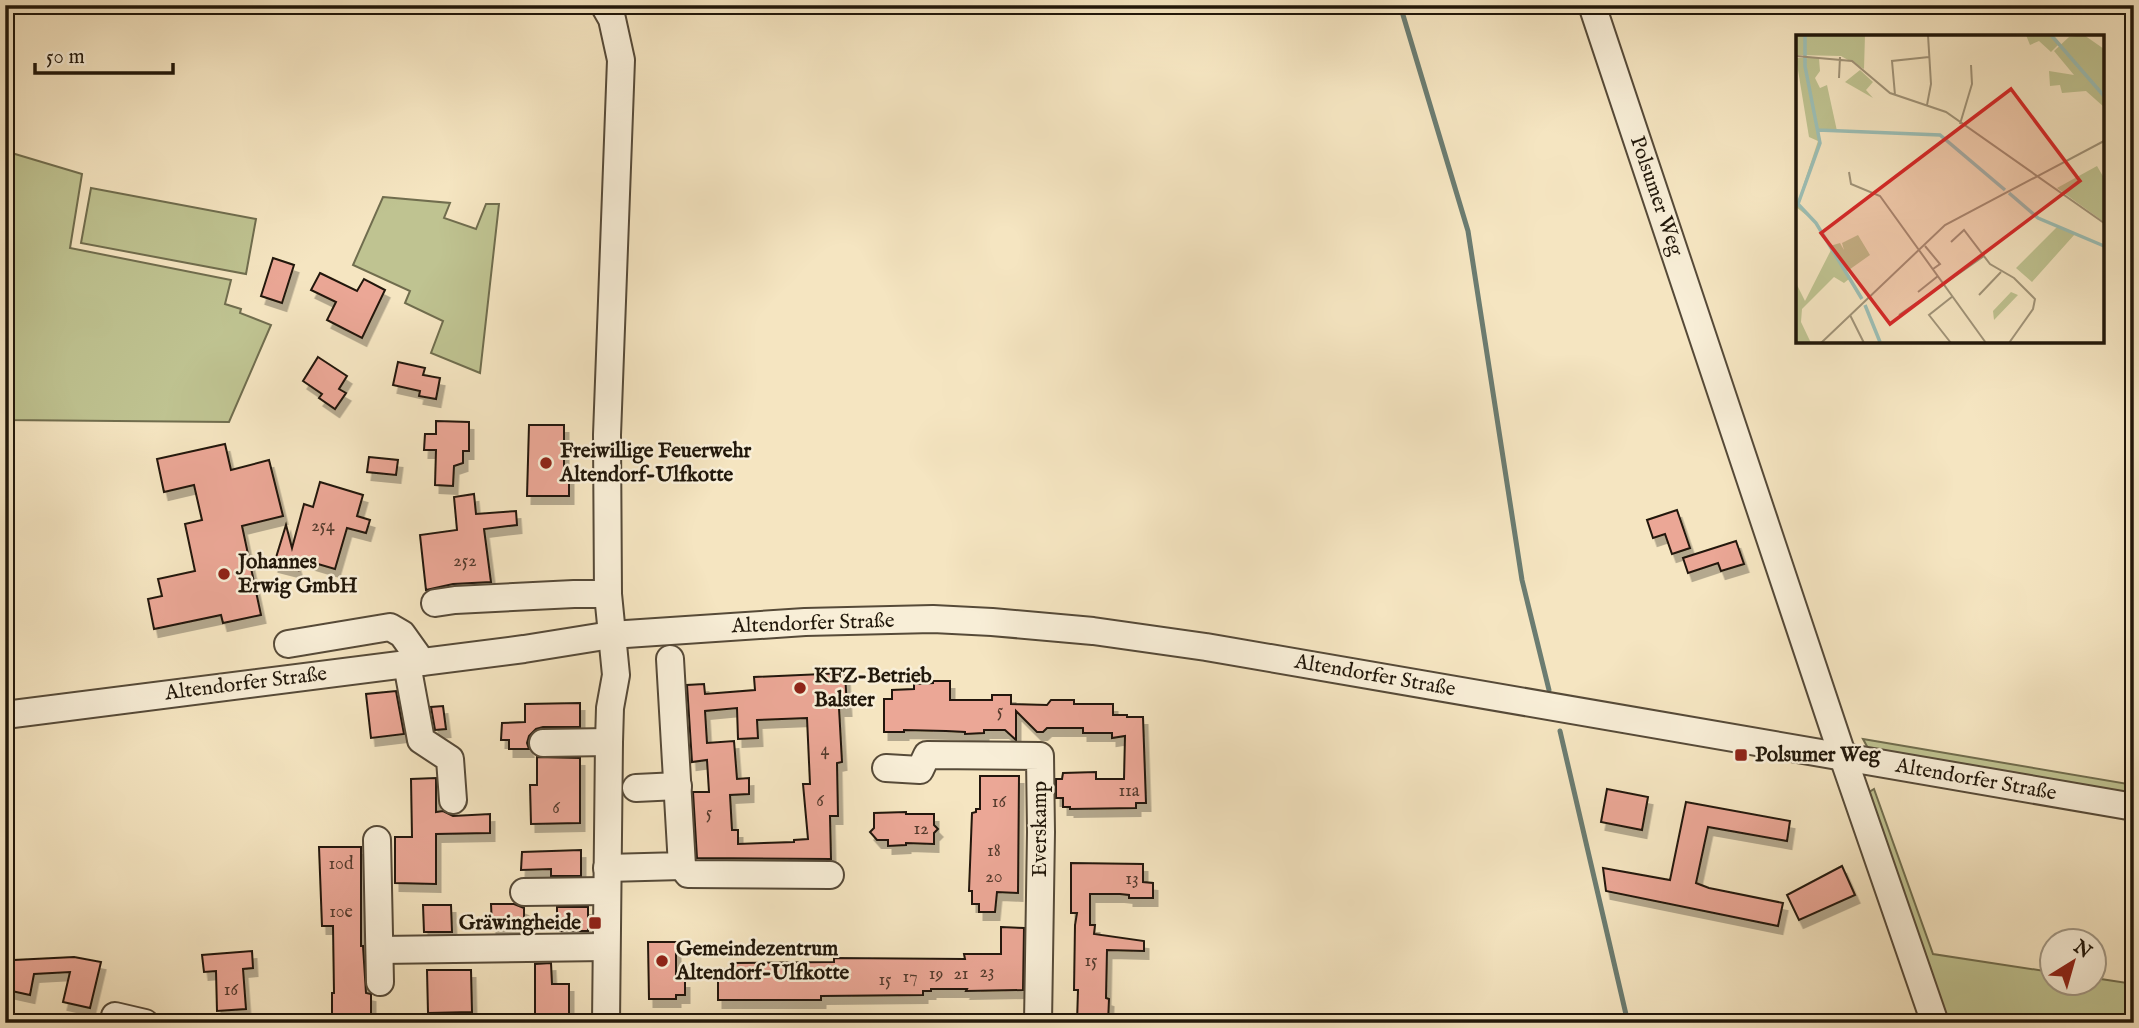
<svg xmlns="http://www.w3.org/2000/svg" width="2139" height="1028" font-family="'IM FELL English',serif">
<style>
.green{fill:#bfc391;stroke:#706d4e;stroke-width:2}
.lines{fill:none;stroke-linecap:round;stroke-linejoin:round}
.stream{stroke:#6b7c71;stroke-width:5}
.building{fill:#eba796;stroke:#21170a;stroke-width:2;fill-rule:evenodd;filter:url(#shadow)}
.minor-casing{stroke:#564a38;stroke-width:30}
.minor{stroke:#f8eed7;stroke-width:26}
.poi-dot{fill:#8f2418;stroke:#f8eed7;stroke-width:2.5}
.labels{text-anchor:middle;dominant-baseline:central;stroke-width:5;stroke-linejoin:round;paint-order:stroke}
.number-label{font-size:18px;fill:#543b2d}
.street-label{font-size:21px;fill:#21170a;stroke:#f8eed7}
.poi-label{font-size:21px;font-weight:bold;fill:#21170a;stroke:#f8eed7;text-anchor:start}
.inset-river{fill:none;stroke:#9cbfb6;stroke-width:3.5}
.inset-road{fill:none;stroke:#a09378;stroke-width:2}
.view{fill:#d62828;fill-opacity:0.15;stroke:#d62828;stroke-width:3.5}
.inset-edge{fill:none;stroke:#21170a;stroke-width:3.5}
</style>
<defs>
<filter id="shadow"><feDropShadow dx="4.5" dy="8" stdDeviation="0" flood-color="#0004"/></filter>
</defs>
<rect width="100%" height="100%" fill="#f5e5c1"/>
<filter id="stains"><feTurbulence type="fractalNoise" baseFrequency=".00286" numOctaves="4"/><feColorMatrix values="0 0 0 0 .2 0 0 0 0 .09 0 0 0 0 .02 0 0 0 .5 -.17"/></filter>
<radialGradient id="worn" r=".72"><stop offset=".6" stop-color="#630" stop-opacity="0"/><stop offset="1" stop-color="#630" stop-opacity=".3"/></radialGradient>
<!-- green -->
<g class="green">
<polygon points="5,151 82,174 70,248 231,280 225,304 241,309 240,313 271,325 229,422 5,420"/>
<polygon points="91,188 256,219 246,274 81,243"/>
<polygon points="383,197 450,203 444,218 476,229 486,204 499,204 480,373 431,353 443,321 405,303 410,291 353,265"/>
<polygon points="1863,739 2134,785 2134,795 1869,750"/>
<polygon points="1874,789 1933,954 2051,972 2052,982 2094,982 2094,978 2134,984 2134,1023 1942,1023 1863,796"/>
</g>
<g class="lines">
<!-- stream -->
<g class="stream">
<polyline points="1400,5 1468,231 1522,580 1549,690"/>
<polyline points="1560,731 1628,1023"/>
</g>
</g>
<!-- building -->
<g class="building">
<polygon points="273,258 294,265 282,303 261,296"/>
<polygon points="320,273 357,291 364,279 385,290 362,338 327,320 336,302 311,290"/>
<polygon points="318,357 347,376 339,389 346,393 335,409 319,398 322,394 303,381"/>
<polygon points="398,362 425,368 423,375 440,378 436,399 419,396 420,391 393,385"/>
<polygon points="436,421 469,422 469,451 463,451 463,463 454,466 453,486 435,485 436,450 424,450 425,434 436,434"/>
<polygon points="529,425 564,425 564,474 569,474 569,496 527,496"/>
<polygon points="225,444 231,470 269,460 283,516 242,526 261,615 223,623 221,615 154,629 148,599 162,596 158,579 195,571 185,524 202,520 194,485 164,492 157,459"/>
<polygon points="369,457 398,460 396,475 367,472"/>
<polygon points="320,482 363,495 357,516 370,520 366,533 347,528 335,569 294,557 298,570 274,564 286,525 292,548 304,504 313,507"/>
<polygon points="474,494 476,514 516,511 517,525 484,529 491,582 453,584 426,590 420,535 457,530 454,497"/>
<polygon points="1677,510 1690,548 1672,554 1665,534 1653,538 1647,520"/>
<polygon points="1736,541 1744,564 1721,571 1718,563 1688,573 1683,558"/>
<path d="M845 673 847 708H839L842 762 837 763 838 816H830L831 859 697 858 693 792H709L707 760 692 762 687 685 704 684 705 694 755 690 754 677ZM737 708 738 739 758 738 757 720 807 718 810 784H803L808 839 794 840V842L738 844V830H732L730 795 749 794V778L737 779 734 741 707 743 705 711Z"/>
<polygon points="933,681 950,681 950,700 992,700 992,695 1011,695 1011,704 1047,705 1051,700 1074,700 1074,704 1113,704 1113,715 1127,715 1127,717 1143,717 1146,803 1136,803 1136,808 1070,809 1070,807 1063,807 1063,798 1056,798 1056,779 1062,779 1063,773 1096,772 1096,779 1124,779 1125,736 1112,738 1112,733 1083,733 1083,728 1047,728 1043,732 1037,732 1016,711 1016,740 1005,730 984,730 984,733 965,734 965,732 946,731 904,730 904,732 884,732 884,699 892,699 892,690 914,689 914,684 933,683"/>
<polygon points="396,691 404,734 371,738 366,694"/>
<polygon points="580,703 580,727 543,727 536,729 529,736 527,743 529,749 509,749 509,740 501,740 502,723 525,722 525,704"/>
<polygon points="443,706 446,729 435,730 431,707"/>
<polygon points="537,757 580,758 580,823 531,824 530,785 537,785"/>
<polygon points="980,776 1019,776 1018,893 997,892 995,912 979,912 979,904 972,904 972,891 969,891 972,813 976,812 976,809 980,809"/>
<polygon points="436,778 436,812 443,811 453,816 490,814 490,833 436,834 436,884 395,883 395,837 412,837 411,779"/>
<polygon points="1607,789 1648,797 1642,830 1601,822"/>
<polygon points="1686,802 1790,821 1787,841 1708,827 1696,883 1709,888 1783,903 1778,926 1606,891 1603,868 1670,880"/>
<polygon points="906,812 906,814 934,814 934,825 938,829 934,833 934,844 906,843 906,845 888,846 888,840 877,840 870,832 874,828 874,813"/>
<polygon points="319,847 361,847 361,946 363,946 366,993 371,994 371,1023 332,1023 332,993 334,993 333,926 322,926"/>
<polygon points="581,850 581,876 551,876 551,869 521,870 522,852"/>
<polygon points="1071,863 1143,864 1143,882 1153,883 1153,898 1129,898 1129,895 1120,894 1090,894 1090,925 1095,925 1094,934 1144,941 1144,951 1107,950 1106,998 1109,999 1108,1023 1077,1023 1078,990 1074,990 1075,925 1077,913 1071,913"/>
<polygon points="1842,866 1855,895 1799,920 1787,895"/>
<polygon points="491,904 514,904 524,908 524,926 492,927"/>
<polygon points="423,905 451,905 452,932 424,932"/>
<rect x="557" y="907" width="31" height="24"/>
<polygon points="1001,927 1024,928 1023,990 966,991 967,989 931,989 931,991 923,991 923,995 821,996 821,1000 718,1000 718,970 731,969 731,963 834,962 834,958 965,959 964,954 1001,954"/>
<polygon points="648,942 676,942 676,980 685,980 685,995 676,995 676,999 649,999"/>
<polygon points="252,951 253,968 243,969 246,1009 217,1011 216,971 204,972 202,955"/>
<polygon points="74,957 101,962 90,1008 63,1002 70,972 34,974 30,995 7,990 14,960"/>
<polygon points="551,963 552,984 569,984 569,1018 535,1018 535,964"/>
<polygon points="427,970 471,970 472,1012 428,1013"/>
</g>
<g class="lines">
<defs>
<g id="minor">
<polyline points="604,5 612,19 621,60 607,435 608,594 616,675 610,708 609,742 606,1023"/>
<polyline points="1592,5 1843,757 1935,1023"/>
<polyline points="435,603 455,600 574,594 608,594"/>
<polyline points="288,644 390,627 402,634 422,662"/>
<polyline points="407,664 421,740 450,759 453,800"/>
<polyline points="5,715 524,649 611,635 805,622 933,619 992,622 1093,631 1206,647 2134,807"/>
<polyline points="543,743 609,742"/>
<polyline points="886,768 920,770 927,755 1040,756 1041,832 1038,1023"/>
<polyline points="636,788 678,786"/>
<polyline points="377,840 380,982"/>
<polyline points="682,866 688,874 830,875"/>
<polyline points="607,868 682,866 670,659"/>
<polyline points="524,892 606,891"/>
<polyline points="380,950 606,947"/>
<polyline points="115,1016 145,1023"/>
</g>
</defs>
<!-- minor casing -->
<use href="#minor" class="minor-casing"/>
<!-- minor -->
<use href="#minor" class="minor"/>
</g>
<!-- markers -->
<g class="poi-dot">
<circle cx="546" cy="463" r="7"/>
<circle cx="224" cy="574" r="7"/>
<circle cx="800" cy="688" r="7"/>
<rect x="1734" y="748" width="14" height="14" rx="3.5"/>
<rect x="588" y="916" width="14" height="14" rx="3.5"/>
<circle cx="662" cy="961" r="7"/>
</g>
<g class="labels">
<!-- number labels -->
<g class="number-label">
<text x="323" y="526">254</text>
<text x="465" y="561">252</text>
<text x="1000" y="711">5</text>
<text x="825" y="750">4</text>
<text x="1129" y="791">11a</text>
<text x="820" y="801">6</text>
<text x="999" y="802">16</text>
<text x="556" y="808">6</text>
<text x="709" y="813">5</text>
<text x="921" y="829">12</text>
<text x="994" y="851">18</text>
<text x="341" y="864">10d</text>
<text x="994" y="877">20</text>
<text x="1132" y="879">13</text>
<text x="341" y="912">10e</text>
<text x="1091" y="961">15</text>
<text x="987" y="972">23</text>
<text x="936" y="974">19</text>
<text x="961" y="974">21</text>
<text x="910" y="977">17</text>
<text x="885" y="980">15</text>
<text x="231" y="990">16</text>
</g>
<!-- street labels -->
<g class="street-label">
<text transform="translate(1656 196) rotate(71)">Polsumer Weg</text>
<text transform="translate(813 624) rotate(-2)">Altendorfer Straße</text>
<text transform="translate(1375 676) rotate(10)">Altendorfer Straße</text>
<text transform="translate(246 684) rotate(-7)">Altendorfer Straße</text>
<text transform="translate(1976 780) rotate(10)">Altendorfer Straße</text>
<text transform="translate(1040 829) rotate(-90)">Everskamp</text>
</g>
<!-- poi labels -->
<g class="poi-label">
<text x="560" y="451">Freiwillige Feuerwehr<tspan x="560" dy="24">Altendorf-Ulfkotte</tspan></text>
<text x="238" y="562">Johannes<tspan x="238" dy="24">Erwig GmbH</tspan></text>
<text x="814" y="676">KFZ-Betrieb<tspan x="814" dy="24">Balster</tspan></text>
<text x="1755" y="755">Polsumer Weg</text>
<text x="581" y="923" text-anchor="end">Gräwingheide</text>
<text x="676" y="949">Gemeindezentrum<tspan x="676" dy="24">Altendorf-Ulfkotte</tspan></text>
</g>
</g>
<!-- overview -->
<g transform="translate(1796 35)">
<rect width="308" height="308" fill="#f5e5c1"/>
<path d="M0 0H69L68 34 45 21 0 20ZM230 0H254L263 9 255 17 243 6 234 10ZM288 0 308 14V72L290 56 266 58 264 50 254 51 253 36 278 40 258 16 273 2ZM0 23H23L24 36 19 43 24 53 31 50 41 96H23L25 108 3 169 18 185 34 211 44 208 48 215 46 208 62 200 74 220 50 237 65 266 53 244 48 248 38 242 6 274 5 287 15 308H0V248L9 266 35 215 19 187 0 172 22 106 13 102ZM64 35 77 47 70 55 77 63 49 47ZM301 131 308 143V187L261 153ZM262 191 279 199 236 247 220 233ZM215 257 222 260 198 285 197 276Z" fill="#bfc391"/>
<path class="inset-river" d="M9 0V31L24 108 2 169 20 188 66 264M255 0 308 61M22 95 144 100 209 155M213 158 242 183 308 211M69 270 84 307"/>
<path class="inset-road" d="M0 21 56 26 94 58 150 77 308 188M43 43 44 22M99 60 96 26 133 22M131 70 135 49 132 0M164 89 176 49 175 30M53 137 55 149 84 161 190 308M155 207 168 195 194 229 218 243 239 264 237 274 213 308M129 211 144 229 137 234M148 249 188 221M122 257 142 241M183 260 205 237M54 280 68 308M103 280 148 249M25 308 149 190 308 106M155 308 133 280 157 261"/>
<path class="view" d="M215 54 284 146 94 289 25 198Z"/>
<rect width="308" height="308" class="inset-edge"/>
</g>
<!-- margin -->
<rect width="2139" height="1028" fill="none" stroke="#f5e5c1" stroke-width="28"/>
<rect x="7" y="7" width="2125" height="1014" fill="none" stroke="#21170a" stroke-width="3.5"/>
<rect x="14" y="14" width="2111" height="1000" fill="none" stroke="#21170a" stroke-width="2"/>
<!-- north arrow -->
<g transform="translate(2073 962) rotate(37)"><circle r="33" fill="#f8eed7" stroke="#a29885" stroke-width="2"/>
<path d="M0-5L12 26L0 18L-12 26Z" fill="#8f2418"/>
<text y="-10" font-size="19" font-weight="bold" text-anchor="middle" fill="#21170a">N</text>
</g>
<!-- scale -->
<path d="M35 63v10h138v-10" fill="none" stroke="#21170a" stroke-width="3.5"/>
<text x="46" y="63" font-size="21" fill="#21170a" stroke="#f8eed7" stroke-width="5" paint-order="stroke">50 m</text>
<rect width="100%" height="100%" filter="url(#stains)"/>
<rect width="100%" height="100%" fill="url(#worn)"/>
</svg>
